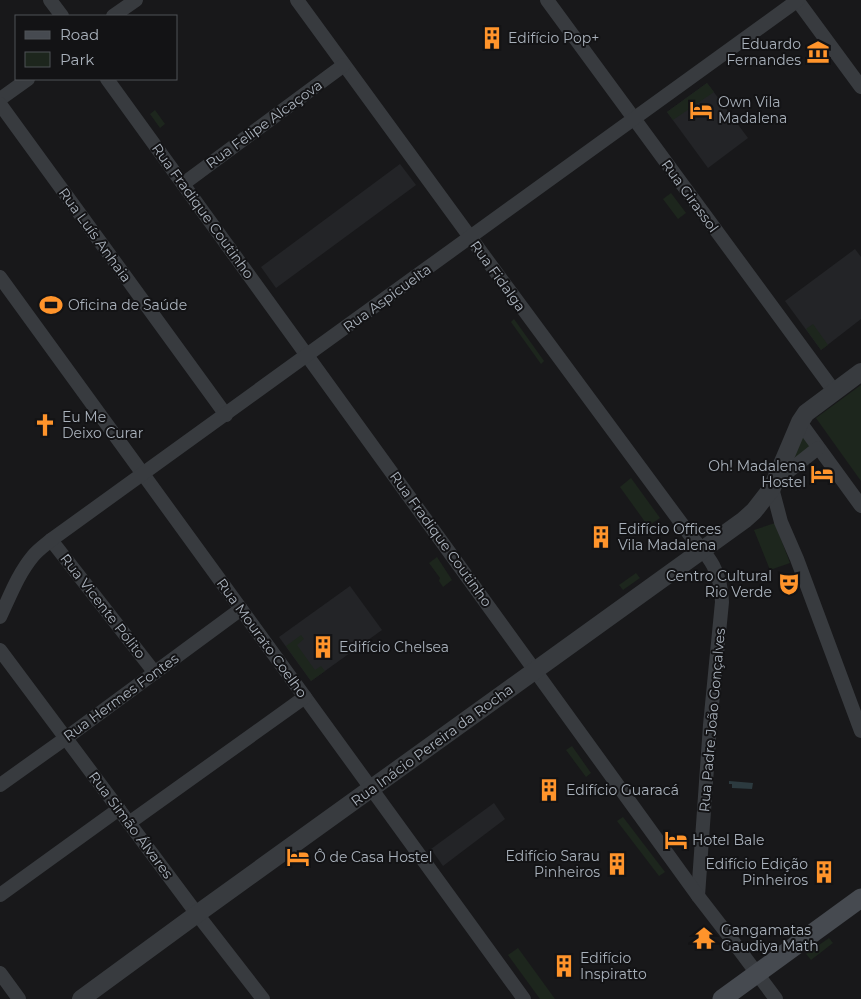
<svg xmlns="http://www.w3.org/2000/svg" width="861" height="999" font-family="Montserrat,sans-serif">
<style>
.built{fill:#232427}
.green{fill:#1d261d}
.water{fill:#2c3a3f}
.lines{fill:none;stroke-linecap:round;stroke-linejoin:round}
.minor{stroke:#383b3f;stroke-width:14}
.tertiary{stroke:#383b3f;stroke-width:18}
.secondary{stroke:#464a50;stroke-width:19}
.labels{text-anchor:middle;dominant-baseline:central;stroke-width:4;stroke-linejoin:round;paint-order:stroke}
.poi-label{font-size:14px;fill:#a9b1bb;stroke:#131315;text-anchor:start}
.street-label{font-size:14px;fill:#a9b1bb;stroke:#131315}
</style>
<rect width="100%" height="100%" fill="#18181a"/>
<!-- built -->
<g class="built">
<polygon points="707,83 748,138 708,168 667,112"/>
<polygon points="400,164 416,185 276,288 261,267"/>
<polygon points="855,249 861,257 861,319 821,350 785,301"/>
<polygon points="350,586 382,630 311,681 279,637"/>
<polygon points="494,803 505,819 443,866 431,849"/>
</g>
<!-- green -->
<g class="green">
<polygon points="707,83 714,92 673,120 667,112"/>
<polygon points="155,110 165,124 160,128 150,114"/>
<polygon points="671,193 686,213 678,219 663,199"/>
<polygon points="514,319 544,361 541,364 511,322"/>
<polygon points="813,324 828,345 821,350 806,329"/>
<polygon points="861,385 861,481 816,418"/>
<polygon points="801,432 813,448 783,472"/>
<polygon points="631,478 660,518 648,526 620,487"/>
<polygon points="775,523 790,563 770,570 754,530"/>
<polygon points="437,557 452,580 443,587 439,581 440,578 429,563"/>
<polygon points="636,573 640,578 623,590 619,585"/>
<polygon points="301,635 304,639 297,645 315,670 321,666 325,671 311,681 286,646"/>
<polygon points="572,746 591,773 586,777 566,750"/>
<polygon points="623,817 665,872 659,876 617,821"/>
<polygon points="829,938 833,943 811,960 806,954"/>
<polygon points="518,948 555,999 540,999 508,955"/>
</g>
<!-- water -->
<polygon class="water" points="729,781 753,783 752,789 732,788 732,784 729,784"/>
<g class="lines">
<!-- minor -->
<g class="minor">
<polyline points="50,0 62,16"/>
<path d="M297 0 470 237 690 535C710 558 721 571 722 602L710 725 698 896"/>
<polyline points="547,0 834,391"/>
<polyline points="797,0 861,87"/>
<polyline points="113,16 136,0"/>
<polyline points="107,79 698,896 732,940 776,999"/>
<polyline points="0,99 28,79"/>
<polyline points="0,104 226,415"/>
<polyline points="183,184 344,65"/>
<polyline points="0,277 524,999"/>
<polyline points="800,422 861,506"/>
<polyline points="775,482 818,448"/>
<polyline points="772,488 781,522 797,559 861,731"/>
<polyline points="51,540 155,673"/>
<path d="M0 617C10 596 18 574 33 556 38 550 45 545 51 540 301 361 548 179 798 0"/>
<polyline points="0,650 197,914 263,999"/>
<polyline points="0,785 66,738 241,609"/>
<polyline points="129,823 305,697"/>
<polyline points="0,895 119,809"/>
<polyline points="0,973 19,999"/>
</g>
<!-- tertiary -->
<polyline class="tertiary" points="81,999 197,914 744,520 754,511 772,488 800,422 806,413 861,372"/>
<!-- secondary -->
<polyline class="secondary" points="722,999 861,898"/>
</g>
<!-- icons -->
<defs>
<symbol id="building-bare" viewBox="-9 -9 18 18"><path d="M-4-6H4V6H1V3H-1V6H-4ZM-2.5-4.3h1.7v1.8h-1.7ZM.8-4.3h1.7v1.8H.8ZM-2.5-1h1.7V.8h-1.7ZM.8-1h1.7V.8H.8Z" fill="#ff942b" stroke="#131315" stroke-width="2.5" paint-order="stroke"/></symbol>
<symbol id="museum-bare" viewBox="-9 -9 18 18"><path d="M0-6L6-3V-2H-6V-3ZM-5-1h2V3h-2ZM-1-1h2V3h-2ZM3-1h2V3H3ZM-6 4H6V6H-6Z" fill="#ff942b" stroke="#131315" stroke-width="2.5" paint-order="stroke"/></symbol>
<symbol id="hotel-bare" viewBox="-9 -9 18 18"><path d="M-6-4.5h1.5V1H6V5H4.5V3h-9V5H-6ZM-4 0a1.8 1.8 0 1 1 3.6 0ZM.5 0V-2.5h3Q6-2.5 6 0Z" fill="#ff942b" stroke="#131315" stroke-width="2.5" paint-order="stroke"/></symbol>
<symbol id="stadium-bare" viewBox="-9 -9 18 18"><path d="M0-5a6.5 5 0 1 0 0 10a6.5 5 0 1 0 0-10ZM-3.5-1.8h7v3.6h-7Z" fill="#ff942b" stroke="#131315" stroke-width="2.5" paint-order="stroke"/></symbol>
<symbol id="church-bare" viewBox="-9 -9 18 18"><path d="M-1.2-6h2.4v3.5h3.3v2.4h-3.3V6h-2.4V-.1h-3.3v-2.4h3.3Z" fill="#ff942b" stroke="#131315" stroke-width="2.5" paint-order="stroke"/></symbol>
<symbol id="theatre-bare" viewBox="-9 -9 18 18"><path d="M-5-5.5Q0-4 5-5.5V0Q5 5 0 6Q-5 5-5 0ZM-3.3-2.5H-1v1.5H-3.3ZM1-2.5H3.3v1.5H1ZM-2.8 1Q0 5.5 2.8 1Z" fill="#ff942b" stroke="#131315" stroke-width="2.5" paint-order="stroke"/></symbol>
<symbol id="temple-bare" viewBox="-9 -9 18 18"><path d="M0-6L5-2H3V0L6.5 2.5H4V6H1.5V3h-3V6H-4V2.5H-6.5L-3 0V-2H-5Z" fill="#ff942b" stroke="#131315" stroke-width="2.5" paint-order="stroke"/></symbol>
</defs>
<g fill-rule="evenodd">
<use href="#building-bare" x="476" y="22" width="32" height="32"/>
<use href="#museum-bare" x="802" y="36" width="32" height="32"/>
<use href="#hotel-bare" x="685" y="94" width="32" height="32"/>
<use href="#stadium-bare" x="35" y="289" width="32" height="32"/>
<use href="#church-bare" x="29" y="409" width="32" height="32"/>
<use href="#hotel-bare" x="806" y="458" width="32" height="32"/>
<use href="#building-bare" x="585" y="521" width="32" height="32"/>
<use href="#theatre-bare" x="773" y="568" width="32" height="32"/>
<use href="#building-bare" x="307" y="631" width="32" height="32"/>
<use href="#building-bare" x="533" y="774" width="32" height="32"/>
<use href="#hotel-bare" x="660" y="824" width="32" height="32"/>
<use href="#hotel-bare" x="282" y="841" width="32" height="32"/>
<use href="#building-bare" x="601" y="848" width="32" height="32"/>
<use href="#building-bare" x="808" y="856" width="32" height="32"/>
<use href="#temple-bare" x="688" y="922" width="32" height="32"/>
<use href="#building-bare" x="548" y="950" width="32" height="32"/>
</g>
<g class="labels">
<!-- poi labels -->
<g class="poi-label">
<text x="508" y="38">Edifício Pop+</text>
<text x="801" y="44" text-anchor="end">Eduardo<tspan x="801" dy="16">Fernandes</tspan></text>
<text x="718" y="102">Own Vila<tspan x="718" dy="16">Madalena</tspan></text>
<text x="68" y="305">Oficina de Saúde</text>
<text x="62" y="417">Eu Me<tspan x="62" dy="16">Deixo Curar</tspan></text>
<text x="806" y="466" text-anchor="end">Oh! Madalena<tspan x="806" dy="16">Hostel</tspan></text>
<text x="618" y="529">Edifício Offices<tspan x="618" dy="16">Vila Madalena</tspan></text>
<text x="772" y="576" text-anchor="end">Centro Cultural<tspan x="772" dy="16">Rio Verde</tspan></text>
<text x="339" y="647">Edifício Chelsea</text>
<text x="566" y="790">Edifício Guaracá</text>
<text x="692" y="840">Hotel Bale</text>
<text x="600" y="856" text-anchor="end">Edifício Sarau<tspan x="600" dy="16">Pinheiros</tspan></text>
<text x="314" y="857">Ô de Casa Hostel</text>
<text x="808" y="864" text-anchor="end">Edifício Edição<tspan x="808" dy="16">Pinheiros</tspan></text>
<text x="721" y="930">Gangamatas<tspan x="721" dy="16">Gaudiya Math</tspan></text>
<text x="580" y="958">Edifício<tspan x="580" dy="16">Inspiratto</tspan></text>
</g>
<!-- street labels -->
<g class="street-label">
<text transform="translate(264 124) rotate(-36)">Rua Felipe Alcaçova</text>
<text transform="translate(690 196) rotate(54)">Rua Girassol</text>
<text transform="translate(203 211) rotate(54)">Rua Fradique Coutinho</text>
<text transform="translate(95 235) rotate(54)">Rua Luís Anhaia</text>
<text transform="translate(498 276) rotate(54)">Rua Fidalga</text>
<text transform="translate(387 298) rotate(-36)">Rua Aspicuelta</text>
<text transform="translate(441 539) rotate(54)">Rua Fradique Coutinho</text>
<text transform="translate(103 606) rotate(52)">Rua Vicente Pólito</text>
<text transform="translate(262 638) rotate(54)">Rua Mourato Coelho</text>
<text transform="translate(121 697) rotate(-36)">Rua Hermes Fontes</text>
<text transform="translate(712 720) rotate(-85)">Rua Padre João Gonçalves</text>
<text transform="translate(432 745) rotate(-36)">Rua Inácio Pereira da Rocha</text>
<text transform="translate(131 825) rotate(53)">Rua Simão Álvares</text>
</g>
</g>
<!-- legend -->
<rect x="15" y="15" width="162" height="65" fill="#131315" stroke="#4f5257"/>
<rect x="25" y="31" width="25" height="8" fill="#464a50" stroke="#4f5257"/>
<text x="60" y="40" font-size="15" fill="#a9b1bb">Road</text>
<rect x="25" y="52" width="25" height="15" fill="#1d261d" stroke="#4f5257"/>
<text x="60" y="65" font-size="15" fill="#a9b1bb">Park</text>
</svg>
